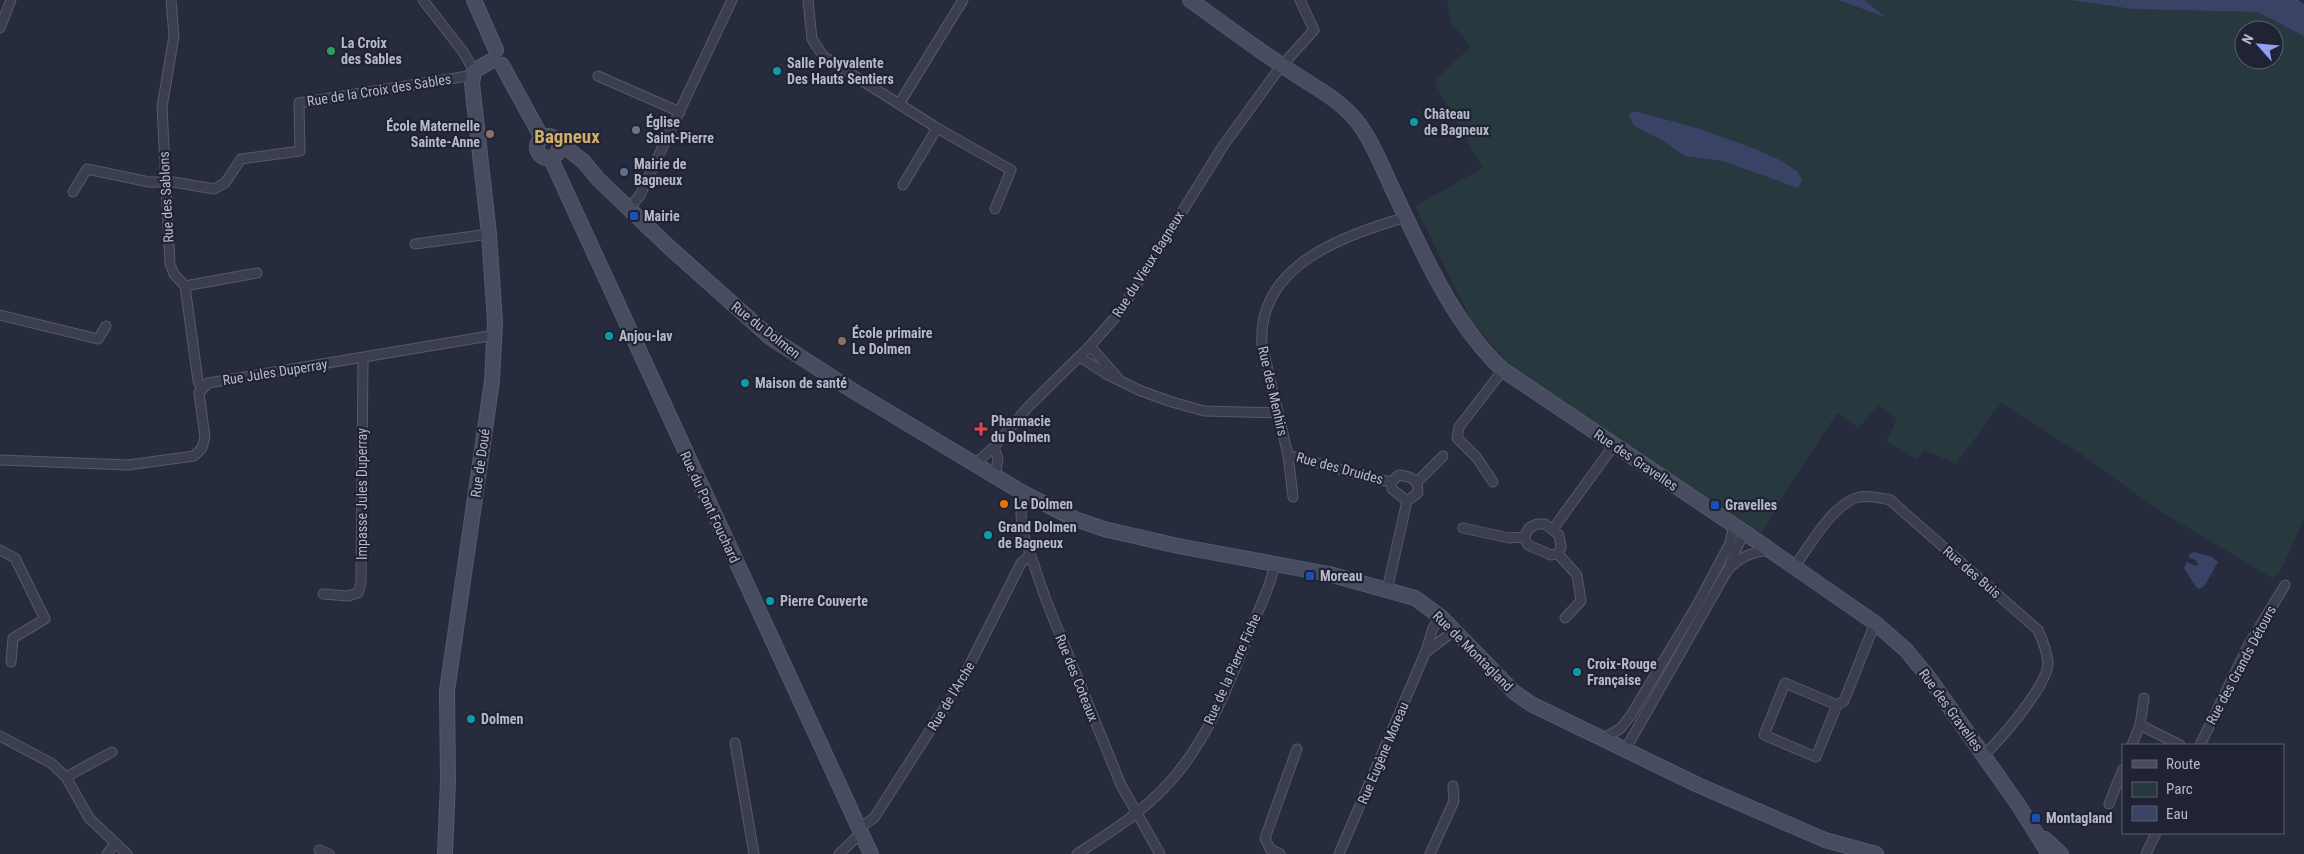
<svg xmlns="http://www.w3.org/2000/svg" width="2304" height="854" font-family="'Roboto Condensed',sans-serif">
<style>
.green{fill:#28383f;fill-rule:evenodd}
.water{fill:#3a4365}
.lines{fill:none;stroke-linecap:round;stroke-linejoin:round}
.street-casing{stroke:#555969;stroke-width:11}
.secondary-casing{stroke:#555969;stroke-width:16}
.street{stroke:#3a3e4e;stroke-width:9}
.secondary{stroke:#484c61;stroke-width:14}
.leisure-dot{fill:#2e9e5b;stroke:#1f2333;stroke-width:2}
.culture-dot{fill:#0f9aa8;stroke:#1f2333;stroke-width:2}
.worship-dot{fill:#6b7280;stroke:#1f2333;stroke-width:2}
.education-dot{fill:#8d6e63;stroke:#1f2333;stroke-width:2}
.service-dot{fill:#5c6f8a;stroke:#1f2333;stroke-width:2}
.transit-dot{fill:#1a4fb4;stroke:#1f2333;stroke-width:2}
.health-dot{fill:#e0444e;stroke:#1f2333;stroke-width:2}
.food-dot{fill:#e8710a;stroke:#1f2333;stroke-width:2}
.labels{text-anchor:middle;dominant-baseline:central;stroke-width:4.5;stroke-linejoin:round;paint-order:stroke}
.poi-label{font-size:14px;font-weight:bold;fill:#b6b9c9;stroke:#1f2333;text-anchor:start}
.street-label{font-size:14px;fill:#b6b9c9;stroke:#1f2333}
.district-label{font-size:19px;font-weight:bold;fill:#d1ad69;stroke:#1f2333}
</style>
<rect width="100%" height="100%" fill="#262b3e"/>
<!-- green -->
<path class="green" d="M1447 0H1838L1885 18 1864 0H2070L2132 9 2257 12 2304 36V519L2279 574 2272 578 2158 510 2084 456 2001 403 1956 464 1924 450 1916 459 1886 441 1897 420 1879 405 1858 428 1837 413 1782 497 1762 533 1518 374 1472 322 1415 206 1483 168 1434 82 1471 46 1451 23ZM2244 30H2274V60H2244ZM1635 111 1701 129 1758 150 1782 161 1798 172V188L1722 161 1685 156 1658 138 1634 126Z"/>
<!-- water -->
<g class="water">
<polygon points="1838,0 1864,0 1887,18"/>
<polygon points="2070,0 2298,0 2304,4 2304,36 2257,12 2132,9"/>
<polygon points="1635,111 1701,129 1758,150 1782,161 1798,172 1802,181 1798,188 1722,161 1685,156 1658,138 1634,126 1628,114"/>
<polygon points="2194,552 2212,557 2218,562 2205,585 2200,589 2196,587 2184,568 2187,562 2196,566 2198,564 2196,560 2189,558 2189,555"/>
</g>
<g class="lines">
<defs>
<g id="street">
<polyline points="171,0 174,36 162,107 170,264 174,274 185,286 198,381 201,389"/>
<polyline points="808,0 812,39 823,56 937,128 903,185"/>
<polyline points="0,28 11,0"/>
<polyline points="598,76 680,112"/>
<polyline points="899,104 963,0"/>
<polyline points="937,128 1011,170 995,209"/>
<polyline points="73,192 87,169 149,182 173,182 214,189 225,183 241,159 300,151 299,103 468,76 474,71 464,53 423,0"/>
<polyline points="629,209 640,195 732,0"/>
<polyline points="415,244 489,234"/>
<polyline points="185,286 257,273"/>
<polyline points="0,315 98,339 106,326"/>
<polyline points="1090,346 1118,378"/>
<polyline points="1080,357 1106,374 1141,391 1172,402 1204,411 1277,413"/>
<polyline points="994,447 998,459 995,476"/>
<polyline points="1288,455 1371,478 1391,482 1399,475 1409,477 1417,482 1418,493 1407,501 1392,489 1391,482"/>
<polyline points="0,460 128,465 194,456 202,448 205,437 199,393 208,383 495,335"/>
<polyline points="976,463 994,447 1029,406 1090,346 1119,313 1223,146 1278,70 1314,30 1300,0"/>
<polyline points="1417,482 1443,456"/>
<polyline points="1493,482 1477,458 1457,438 1459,427 1503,370"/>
<polyline points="1025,494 1022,500 1021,515 1023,533 1046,600 1121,785 1160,854"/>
<path d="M1293 497 1288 455 1262 345C1257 264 1344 236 1406 217"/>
<polygon points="1537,524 1545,524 1559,535 1561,547 1558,554 1551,555 1528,545 1524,537 1529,528"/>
<polyline points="1463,528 1509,538 1524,537"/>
<polyline points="1553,529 1614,445"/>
<polyline points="0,550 15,558 45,619 13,638 11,662"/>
<polyline points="1558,554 1577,575 1581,601 1565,618"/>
<polyline points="1730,564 1744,532"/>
<path d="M1794 567C1810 546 1833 503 1859 497 1870 495 1880 498 1890 500L2038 630C2043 641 2047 651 2048 663 2048 685 2000 740 1984 755"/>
<polyline points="1387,590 1407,501"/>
<polyline points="323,594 348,596 358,593 361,583 363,358"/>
<polyline points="1427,651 1454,631"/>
<polyline points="1837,705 1785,683 1764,735 1816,757 1837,705 1844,701 1875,623"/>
<polyline points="2140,725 2180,745"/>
<polyline points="0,736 51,763 66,777 112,752"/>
<polyline points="1603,739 1621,728 1631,715 1697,605 1730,543 1734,525"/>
<polyline points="735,743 754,854"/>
<polyline points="2132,745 2140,725 2144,698"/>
<polyline points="2200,745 2249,644 2285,585"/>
<path d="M1625 750 1727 571C1739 557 1752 552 1770 550"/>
<polyline points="66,777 89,818 127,854"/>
<polyline points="2109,804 2123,769"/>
<polyline points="859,828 874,818 961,682 1021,563 1030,555"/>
<polyline points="319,850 329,854"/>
<polyline points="107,854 115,844"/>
<polyline points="839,854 861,833"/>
<path d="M1077 854C1107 834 1140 814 1165 787 1205 746 1228 687 1249 634 1257 612 1271 587 1275 563"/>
<polyline points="1280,854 1270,849 1265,838 1297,749"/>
<polyline points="1339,854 1426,651 1433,628 1441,617"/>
<polyline points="1430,854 1454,801 1453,786"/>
<polyline points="2146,854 2156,833"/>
</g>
<g id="secondary">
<polyline points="474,0 496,50"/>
<path d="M1190 0C1221 22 1251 45 1283 66 1307 83 1337 97 1356 120 1372 140 1382 167 1393 190 1422 251 1453 324 1503 370L1744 532 1875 623 1906 650 1929 678 2019 806 2049 854"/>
<polyline points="502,65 542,138"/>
<circle cx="548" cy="147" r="11"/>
<polyline points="560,147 569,150 584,162 598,179 669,247 771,338 855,392 1025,494 1075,519 1104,529 1178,546 1329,574 1415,598 1441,617 1514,692 1531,704 1698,785 1825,840 1876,854"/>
<polyline points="551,159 871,854"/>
<polyline points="2045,839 2061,854"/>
<polyline points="445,854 448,781 447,691 492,381 495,322 489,234 472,84 474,71 491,61"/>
</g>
</defs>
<!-- street casing -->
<use href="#street" class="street-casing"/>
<!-- secondary casing -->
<use href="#secondary" class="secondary-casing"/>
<!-- street -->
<use href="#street" class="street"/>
<!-- secondary -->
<use href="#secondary" class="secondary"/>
</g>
<!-- markers -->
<circle class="leisure-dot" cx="331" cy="51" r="5"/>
<g class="culture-dot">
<circle cx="777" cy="71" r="5"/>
<circle cx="1414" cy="122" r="5"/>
<circle cx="609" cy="336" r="5"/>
<circle cx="745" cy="383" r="5"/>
<circle cx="988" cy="535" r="5"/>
<circle cx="770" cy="601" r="5"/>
<circle cx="1577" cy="672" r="5"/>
<circle cx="471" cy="719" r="5"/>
</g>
<circle class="worship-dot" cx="636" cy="130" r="5"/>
<g class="education-dot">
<circle cx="490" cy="134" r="5"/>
<circle cx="842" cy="341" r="5"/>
</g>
<circle class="service-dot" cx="624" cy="172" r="5"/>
<g class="transit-dot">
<rect x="629" y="211" width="10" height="10" rx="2.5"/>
<rect x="1710" y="500" width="10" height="10" rx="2.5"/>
<rect x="1305" y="571" width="10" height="10" rx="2.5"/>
<rect x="2031" y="813" width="10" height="10" rx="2.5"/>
</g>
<path class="health-dot" d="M978.5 421.5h5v5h5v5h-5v5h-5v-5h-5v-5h5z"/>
<circle class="food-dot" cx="1004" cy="504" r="5"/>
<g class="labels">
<!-- poi labels -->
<g class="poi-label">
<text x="341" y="43">La Croix<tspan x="341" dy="16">des Sables</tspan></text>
<text x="787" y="63">Salle Polyvalente<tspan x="787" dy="16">Des Hauts Sentiers</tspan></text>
<text x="1424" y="114">Château<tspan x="1424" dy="16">de Bagneux</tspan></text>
<text x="646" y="122">Église<tspan x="646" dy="16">Saint-Pierre</tspan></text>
<text x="480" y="126" text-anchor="end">École Maternelle<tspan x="480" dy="16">Sainte-Anne</tspan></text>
<text x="634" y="164">Mairie de<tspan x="634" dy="16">Bagneux</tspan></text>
<text x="644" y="216">Mairie</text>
<text x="852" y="333">École primaire<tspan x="852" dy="16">Le Dolmen</tspan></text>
<text x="619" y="336">Anjou-lav</text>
<text x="755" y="383">Maison de santé</text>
<text x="991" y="421">Pharmacie<tspan x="991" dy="16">du Dolmen</tspan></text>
<text x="1014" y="504">Le Dolmen</text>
<text x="1725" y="505">Gravelles</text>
<text x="998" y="527">Grand Dolmen<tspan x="998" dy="16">de Bagneux</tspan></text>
<text x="1320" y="576">Moreau</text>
<text x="780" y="601">Pierre Couverte</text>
<text x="1587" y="664">Croix-Rouge<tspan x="1587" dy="16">Française</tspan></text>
<text x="481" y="719">Dolmen</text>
<text x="2046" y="818">Montagland</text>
</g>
<!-- street labels -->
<g class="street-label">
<text transform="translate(379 90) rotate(-9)">Rue de la Croix des Sables</text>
<text transform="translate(166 197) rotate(-93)">Rue des Sablons</text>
<text transform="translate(1148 264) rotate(-58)">Rue du Vieux Bagneux</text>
<text transform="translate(766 330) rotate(38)">Rue du Dolmen</text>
<text transform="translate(275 372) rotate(-9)">Rue Jules Duperray</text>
<text transform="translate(1273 391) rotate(77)">Rue des Menhirs</text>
<text transform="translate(1636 460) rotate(34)">Rue des Gravelles</text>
<text transform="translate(480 463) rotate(-82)">Rue de Doué</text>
<text transform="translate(1340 468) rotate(15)">Rue des Druides</text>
<text transform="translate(362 494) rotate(-90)">Impasse Jules Duperray</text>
<text transform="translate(710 507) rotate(65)">Rue du Pont Fouchard</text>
<text transform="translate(1972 572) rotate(41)">Rue des Buis</text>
<text transform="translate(1473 651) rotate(45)">Rue de Montagland</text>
<text transform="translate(2241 665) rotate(-62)">Rue des Grands Détours</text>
<text transform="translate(1232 669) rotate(-66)">Rue de la Pierre Fiche</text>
<text transform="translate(1077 678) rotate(68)">Rue des Coteaux</text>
<text transform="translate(951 696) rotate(-59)">Rue de l'Arche</text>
<text transform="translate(1951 710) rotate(54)">Rue des Gravelles</text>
<text transform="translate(1383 753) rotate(-67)">Rue Eugène Moreau</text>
</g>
<!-- district labels -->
<g class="district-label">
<text x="567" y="136">Bagneux</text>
</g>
</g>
<!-- legend -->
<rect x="2122" y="744" width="162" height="90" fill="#1f2333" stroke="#5b5f6f"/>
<rect x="2132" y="760" width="25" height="8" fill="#484c61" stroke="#5b5f6f"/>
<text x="2166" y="769" font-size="15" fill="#b6b9c9">Route</text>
<rect x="2132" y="782" width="25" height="15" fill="#28383f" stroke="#5b5f6f"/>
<text x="2166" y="794" font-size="15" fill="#b6b9c9">Parc</text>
<rect x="2132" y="806" width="25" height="15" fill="#3a4365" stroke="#5b5f6f"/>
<text x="2166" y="819" font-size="15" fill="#b6b9c9">Eau</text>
<!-- north arrow -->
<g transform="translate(2259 45) rotate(297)"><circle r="24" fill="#1f2333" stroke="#5b5f6f"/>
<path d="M0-4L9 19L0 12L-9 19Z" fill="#90a1f4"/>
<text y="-8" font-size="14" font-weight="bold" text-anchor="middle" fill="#b6b9c9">N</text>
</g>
</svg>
